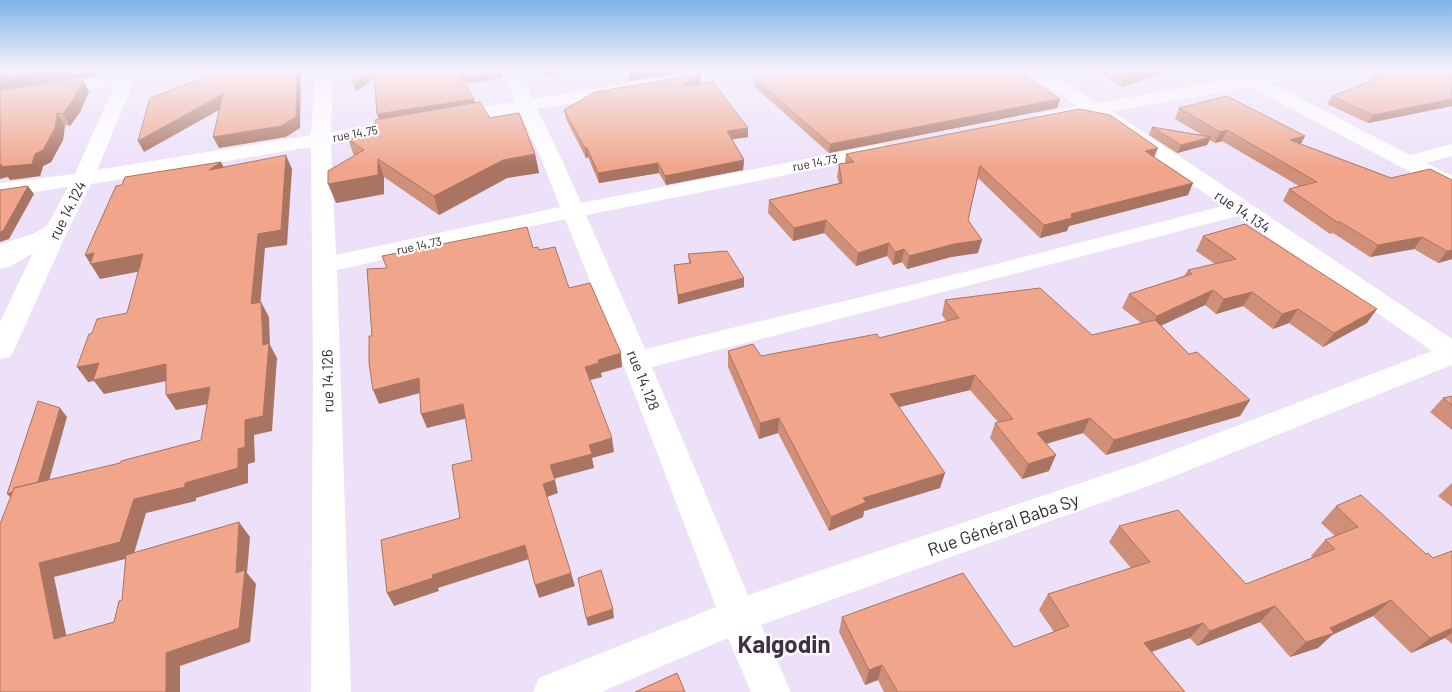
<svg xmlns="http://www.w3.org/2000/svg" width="1452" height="692" font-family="Barlow,sans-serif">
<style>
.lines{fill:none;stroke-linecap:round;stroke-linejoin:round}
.service{fill:#fff;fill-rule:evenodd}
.minor{fill:#fff;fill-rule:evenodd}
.wall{fill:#cf8f78}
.shaded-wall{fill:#a97461}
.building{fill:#f1a68b;stroke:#a97461}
.labels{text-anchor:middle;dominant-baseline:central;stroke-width:4.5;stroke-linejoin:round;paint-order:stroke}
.far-street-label{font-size:12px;fill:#322d36;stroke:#fff}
.street-label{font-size:15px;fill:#322d36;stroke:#fff}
.near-street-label{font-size:18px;fill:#322d36;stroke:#fff}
.near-district-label{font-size:24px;font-weight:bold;fill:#3e3346;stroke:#fff}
</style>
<rect width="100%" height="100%" fill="#ede1f9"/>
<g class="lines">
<!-- service -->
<polygon class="service" points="36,233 41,234 43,237 41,240 0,254 0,244"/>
<!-- minor -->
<path class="minor" d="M121 70H139L97 170 311 135 315 70H333L331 132 515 102 503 70H521L532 99 709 70H749L746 74 740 75 537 109 559 153 581 203 881 144 888 146 891 150 888 154 881 156 586 215 645 349 969 271 1223 206 1092 115 1048 123 1041 121 1038 117 1041 113 1078 106 1027 74 1024 70H1045L1098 103 1283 70H1317L1314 74 1271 83 1410 155 1452 144V156L1426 163 1452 176V191L1444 190 1251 87 1112 111 1452 339V365L1162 481 761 625 791 692H751L728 638 601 692H533L539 678 716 607 622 361 565 219 337 270 351 692H311L313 372 311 147 91 184 68 230 14 350 10 357 0 359V322L33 253 9 267 0 269V252L47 226 68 187 0 197V183L75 174 114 86 0 101V91L119 75ZM519 112 539 153 560 207 336 255 331 144ZM1238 216 1432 351 1140 463 748 595 652 367Z"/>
</g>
<!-- wall -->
<g class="wall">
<polygon points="353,70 502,78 464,83 475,103 490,118 535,154 539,173 507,178 439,215 384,177 384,194 336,203 354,156 348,139 376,133 379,119 377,114 375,78 356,91 353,83"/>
<polygon points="1093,70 1172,70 1122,87"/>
<polygon points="1377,70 1452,70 1452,106 1368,123 1327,104 1332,96 1377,79 1372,78"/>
<polygon points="1021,73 1060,99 1057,108 829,153 754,86 754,78"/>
<polygon points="701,83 700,84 748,128 748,137 732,139 744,160 743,170 666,185 659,173 599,183 588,157 586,158 566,119 564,110"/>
<polygon points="0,90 89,91 80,112 70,126 65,125 63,140 51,162 43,166 40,176 10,180 8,177"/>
<polygon points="1179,108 1305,136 1301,144 1391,178 1430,169 1452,259 1438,263 1414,249 1370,257 1333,233 1330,234 1283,201 1289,189 1299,186 1222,141 1215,143 1210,140 1207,145 1177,153 1149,135 1152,127 1202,135 1175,119"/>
<polygon points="846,154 1154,157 1188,195 1069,226 1067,231 1040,238 978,178 968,220 978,253 951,257 907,269 902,262 893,265 887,256 856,266 824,233 793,241 768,213 769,200 839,183 837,177 839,164 845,163"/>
<polygon points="1203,236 1367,323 1323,347 1289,323 1273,329 1243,306 1216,314 1205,305 1161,325 1189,354 1250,400 1240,416 1106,455 1083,433 1046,444 1049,471 1022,479 990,438 995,423 998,422 970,390 899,407 940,488 864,511 863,517 829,531 778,433 759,439 728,367 728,351 761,356 879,338 946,321 942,315 945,300 1092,335 1141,323 1122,308 1129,294 1184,276 1188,270 1215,264 1196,251"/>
<polygon points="688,254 744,287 678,304 674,265 689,263"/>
<polygon points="1452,396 1452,430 1430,412 1443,398"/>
<polygon points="1452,483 1452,507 1438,496"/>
<polygon points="1336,506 1433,558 1452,551 1452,644 1445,638 1411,653 1373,616 1332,635 1318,648 1290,657 1260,622 1197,646 1190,638 1152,652 1185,692 884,692 878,680 865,685 839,632 842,617 1014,647 1054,632 1039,610 1048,594 1131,568 1109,542 1119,526 1246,584 1312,558 1311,556 1325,540 1335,536 1321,523"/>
</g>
<!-- shaded-wall -->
<g class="shaded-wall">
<polygon points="53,70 99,70 96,76 0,90 0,77"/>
<polygon points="297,70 301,70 300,128 286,137 219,148 213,137"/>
<polygon points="374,70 376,77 356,91 353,83"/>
<polygon points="542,70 591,70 543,76"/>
<polygon points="652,70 697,70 630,81 629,73"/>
<polygon points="1010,70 1021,70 1021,73"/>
<polygon points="1138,70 1172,70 1122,87 1127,74"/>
<polygon points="501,71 502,78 462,84 460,76"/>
<polygon points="701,74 701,83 683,95 683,86"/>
<polygon points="83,80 89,91 80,112 70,126 63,114"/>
<polygon points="223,94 228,105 144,152 138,141"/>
<polygon points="474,99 476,106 380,122 377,114"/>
<polygon points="1060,99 1057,108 829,153 830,144"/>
<polygon points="1452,99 1452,106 1368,123 1373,115"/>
<polygon points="57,113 65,125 63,140 51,162 43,166 40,176 10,180 8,177 0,179 0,165 35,154"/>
<polygon points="748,128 748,137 727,140 727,131"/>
<polygon points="1227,130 1222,141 1215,143 1220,132"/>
<polygon points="1305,136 1299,147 1290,140"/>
<polygon points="1211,137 1207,145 1177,153 1181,145"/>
<polygon points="585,148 587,148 588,157 586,158"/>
<polygon points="1158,148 1153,160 1145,151"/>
<polygon points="535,154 539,173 507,178 439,215 434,196 503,160"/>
<polygon points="286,155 292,169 287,245 265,248 259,319 251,304 258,234"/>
<polygon points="378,159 384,177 384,194 336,203 328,184"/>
<polygon points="744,160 743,170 666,185 665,176"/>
<polygon points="221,162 228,176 209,170"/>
<polygon points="658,163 659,173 599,183 598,173"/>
<polygon points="1193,183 1188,195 1069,226 1067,231 1040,238 1044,225 1071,214"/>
<polygon points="28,186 34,194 9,239 0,242 0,232"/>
<polygon points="826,220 824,233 793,241 794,228"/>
<polygon points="1422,237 1414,249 1370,257 1378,245"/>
<polygon points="982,240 978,253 951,257 907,269 909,256 954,244"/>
<polygon points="889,243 887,256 856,266 858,253"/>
<polygon points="904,249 902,262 893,265 895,252"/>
<polygon points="1452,250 1452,259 1438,263 1447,251"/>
<polygon points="94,253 143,254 152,269 100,279 85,255"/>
<polygon points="744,278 744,287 678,304 678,295"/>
<polygon points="1213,290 1205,305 1150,331 1157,316"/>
<polygon points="1252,292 1243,306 1216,314 1224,299"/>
<polygon points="261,302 269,317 270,345 277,358 272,431 254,435 255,462 248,464 248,483 196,498 196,501 146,513 133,557 54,577 70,653 54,639 39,563 134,499 185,483 238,449 263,345"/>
<polygon points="1298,309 1289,323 1273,329 1282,314"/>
<polygon points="1377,309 1367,323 1323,347 1334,333"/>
<polygon points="621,353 622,367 601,373 602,377 587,381 585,367 598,360"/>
<polygon points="99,363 166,364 176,379 104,394 94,381 88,382 77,367"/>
<polygon points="975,375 970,390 887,410 890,394"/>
<polygon points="419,378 424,392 379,404 373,390"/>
<polygon points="210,387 219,402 176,410 166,395"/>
<polygon points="1250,400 1240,416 1106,455 1114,440"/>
<polygon points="463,404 468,418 427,428 421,414"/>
<polygon points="60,408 67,417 45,495 16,503 7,494"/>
<polygon points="779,418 778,433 759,439 760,423"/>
<polygon points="1090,418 1083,433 1031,448 1037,433"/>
<polygon points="612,438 614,452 592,458 594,468 553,479 550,465 589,445"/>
<polygon points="1056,455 1049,471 1022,479 1028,464"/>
<polygon points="945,473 940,488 864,511 863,517 829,531 831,517 863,498"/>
<polygon points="555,480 558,493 547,497 543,484"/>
<polygon points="239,522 250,537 247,573 256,584 250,642 180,666 180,692 166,692 166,653 236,573"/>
<polygon points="525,545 529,559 438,588 439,591 394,606 387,593 432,575"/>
<polygon points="571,573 575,586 539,598 535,585"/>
<polygon points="1391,600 1373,616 1332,635 1318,648 1290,657 1306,642 1330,628"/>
<polygon points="1275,606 1260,622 1197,646 1210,631"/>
<polygon points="613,609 614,618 588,626 586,618"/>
<polygon points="1203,623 1190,638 1133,658 1144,643"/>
<polygon points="1452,628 1452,633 1445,638 1411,653 1430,638"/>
<polygon points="882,665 878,680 865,685 869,670"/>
</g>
<!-- building -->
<g class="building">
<polygon points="0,70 53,70 0,77"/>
<polygon points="225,70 297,70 296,117 281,126 213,137 223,94 138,141 150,98"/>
<polygon points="353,70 374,70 353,83"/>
<polygon points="374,70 501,70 501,71 460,76 474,99 377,114"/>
<polygon points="636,70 652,70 629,73"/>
<polygon points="815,70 1015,70 1060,99 830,144 754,78"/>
<polygon points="1120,70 1138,70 1127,74"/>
<polygon points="1377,70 1452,70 1452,99 1373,115 1332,96 1388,75"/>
<polygon points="701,74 683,86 713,82 748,128 727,131 744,160 665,176 658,163 598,173 587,148 585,148 564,110 595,92"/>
<polygon points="83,80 73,100 63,114 57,113 55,128 43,150 35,154 32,164 1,167 2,165 0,165 0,90"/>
<polygon points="1227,96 1305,136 1290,140 1391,178 1430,169 1452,180 1452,250 1447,251 1422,237 1378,245 1340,222 1337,222 1289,189 1317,182 1227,130 1220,132 1179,108"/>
<polygon points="480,102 490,118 519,113 535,154 503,160 434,196 378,159 378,175 328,184 328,171 364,150 348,139 376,133 375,120"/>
<polygon points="1079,109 1110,115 1158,148 1145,151 1193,183 1071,214 1072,218 1044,225 980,166 968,220 982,240 954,244 909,256 904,249 895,252 889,243 858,253 826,220 794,228 769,200 842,183 839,164 854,162 846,154"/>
<polygon points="1152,127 1211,137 1181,145"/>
<polygon points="286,155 281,230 258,234 251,304 261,302 263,345 269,343 263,416 245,420 245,447 238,449 238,468 185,483 185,487 134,499 120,542 39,563 54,639 114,622 119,601 122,600 126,555 239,522 236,573 245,570 239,628 166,653 166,692 0,692 0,524 14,488 120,463 121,461 201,440 210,387 166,395 166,364 93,380 99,363 77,367 89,334 92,333 97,319 127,313 143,254 90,264 94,253 85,255 116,186 122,185 125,177 221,162 209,170"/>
<polygon points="28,186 3,231 0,232 0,190"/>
<polygon points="1245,224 1377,309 1334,333 1298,309 1282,314 1252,292 1224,299 1213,290 1157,316 1129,294 1192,274 1188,270 1236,259 1203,236"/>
<polygon points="527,227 533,248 538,247 539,250 555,247 569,288 590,283 621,353 598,360 599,363 585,367 612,438 589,445 592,454 550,465 555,480 543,484 571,573 535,585 525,545 432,575 433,578 387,593 381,540 460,518 452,465 472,460 463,404 421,414 419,378 373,390 369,363 369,336 372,336 367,269 387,268 382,256"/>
<polygon points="727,251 744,278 678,295 674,265 691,263 688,254"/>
<polygon points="1040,288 1092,335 1155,320 1189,354 1197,352 1250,400 1114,440 1090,418 1037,433 1056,455 1028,464 995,423 1013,419 975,375 890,394 945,473 863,498 866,502 831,517 779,418 760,423 728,351 753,344 761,356 877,334 879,338 959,318 945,300"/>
<polygon points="1452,396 1452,405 1443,398"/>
<polygon points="38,401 60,408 38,482 14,488 13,492 7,494"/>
<polygon points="1361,495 1426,554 1428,553 1433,558 1452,551 1452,628 1430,638 1391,600 1330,628 1334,633 1306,642 1275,606 1210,631 1203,623 1144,643 1185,692 898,692 882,665 869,670 842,617 963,573 1014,647 1069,626 1048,594 1150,562 1119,526 1178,510 1246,584 1335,549 1325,540 1358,527 1336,506"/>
<polygon points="601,570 613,609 586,618 578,578"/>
<polygon points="677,673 685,692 635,692"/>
</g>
<!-- sky -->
<linearGradient id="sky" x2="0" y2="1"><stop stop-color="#7fb2e8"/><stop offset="0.42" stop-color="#f7f2fc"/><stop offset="1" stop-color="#f7f2fc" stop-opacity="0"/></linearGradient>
<rect width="1452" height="167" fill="url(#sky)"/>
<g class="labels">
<!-- far-street labels -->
<g class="far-street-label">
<text transform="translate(355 133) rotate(-10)">rue 14.75</text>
<text transform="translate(815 162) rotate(-11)">rue 14.73</text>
<text transform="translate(419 245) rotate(-12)">rue 14.73</text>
</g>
<!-- street labels -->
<g class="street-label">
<text transform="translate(67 210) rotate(-63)">rue 14.124</text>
<text transform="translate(1243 211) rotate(34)">rue 14.134</text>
<text transform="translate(644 380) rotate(68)">rue 14.128</text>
<text transform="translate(327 381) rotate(-91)">rue 14.126</text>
</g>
<!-- near-street labels -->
<g class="near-street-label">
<text transform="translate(1003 524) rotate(-19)">Rue Général Baba Sy</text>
</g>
<!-- near-district labels -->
<g class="near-district-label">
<text x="784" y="643">Kalgodin</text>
</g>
</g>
</svg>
